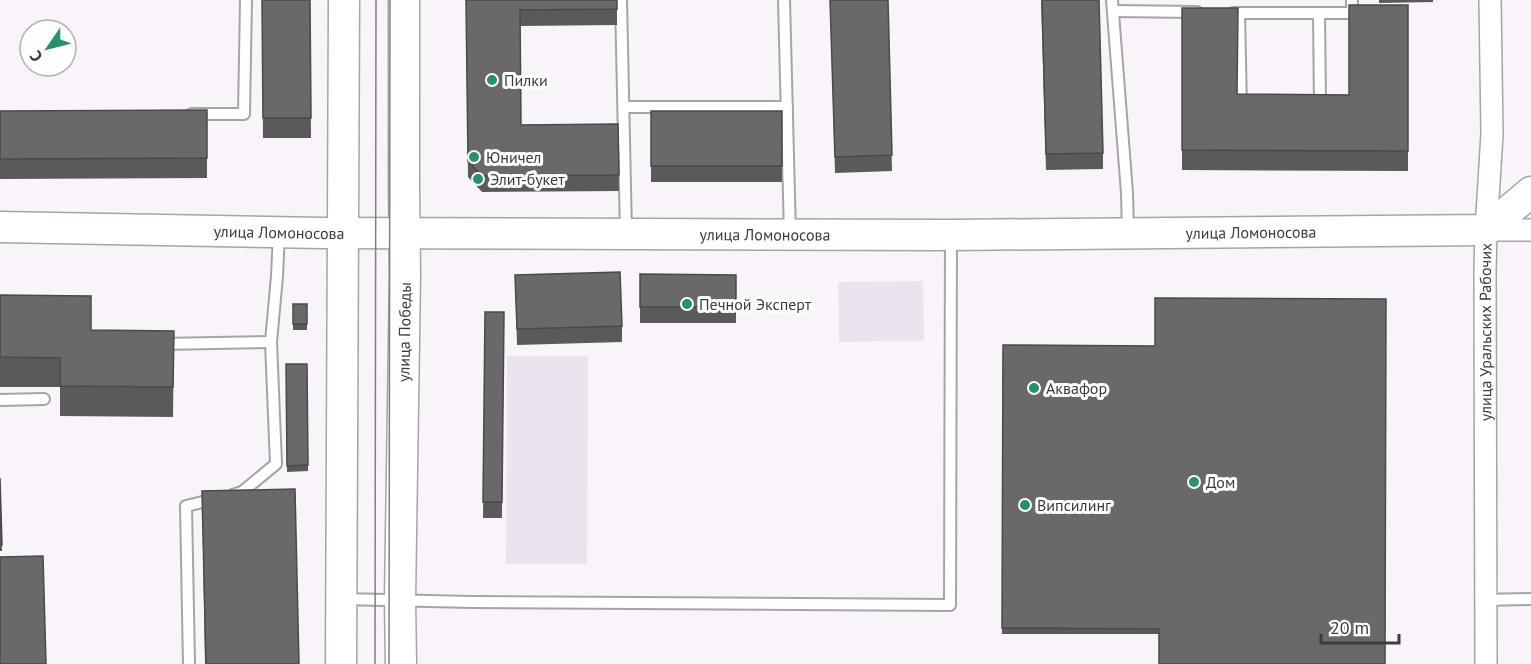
<svg xmlns="http://www.w3.org/2000/svg" width="1531" height="664" font-family="'PT Sans',sans-serif">
<style>
.built{fill:#ebe3ed}
.lines{fill:none;stroke-linecap:round;stroke-linejoin:round}
.lane-casing{stroke:#a7a4a8;stroke-width:14}
.street-casing{stroke:#a7a4a8;stroke-width:24}
.secondary-casing{stroke:#a7a4a8;stroke-width:33}
.lane{stroke:#fff;stroke-width:10}
.street{stroke:#fff;stroke-width:21}
.secondary{stroke:#fff;stroke-width:30}
.tram{stroke:#807e80;stroke-width:1.5}
.wall{fill:#5b595c}
.building{fill:#6a686b;stroke:#4a494b;stroke-width:1.5}
.poi-dot{fill:#249171;stroke:#fff;stroke-width:2}
.labels{text-anchor:middle;dominant-baseline:central;stroke-width:6;stroke-linejoin:round;paint-order:stroke}
.poi-label{font-size:16px;fill:#3d3c3d;stroke:#fff;text-anchor:start}
.street-label{font-size:16px;fill:#3d3c3d;stroke:#fff}
</style>
<rect width="100%" height="100%" fill="#f8f4f9"/>
<!-- built -->
<g class="built">
<polygon points="923,281 924,341 839,342 838,282"/>
<polygon points="507,356 588,356 587,564 506,564"/>
</g>
<g class="lines">
<defs>
<g id="lane">
<polyline points="621,0 626,233"/>
<polyline points="784,0 790,234"/>
<polyline points="1112,0 1127,193 1128,233"/>
<polyline points="1113,11 1197,12"/>
<polyline points="1233,13 1352,13 1352,0"/>
<polyline points="1239,13 1241,108"/>
<polyline points="624,107 787,107"/>
<polyline points="1319,107 1320,107 1319,13"/>
<polyline points="192,114 244,114 246,0"/>
<polyline points="160,344 271,342"/>
<polyline points="0,400 44,399"/>
<polyline points="233,495 242,492 276,464 271,342 277,276 279,233"/>
<polyline points="342,599 472,602 950,605 951,235"/>
<polyline points="1485,600 1531,599"/>
<polyline points="189,664 186,506 215,499"/>
</g>
<g id="street">
<polyline points="1486,230 1531,230"/>
<path id="s1" d="M1486 664 1485 271 1486 230 1492 134 1490 0"/>
</g>
<g id="secondary">
<path id="s2" d="M0 227 322 233 951 235 1486 230 1531 192"/>
<polyline points="341,664 344,0"/>
<path id="s3" d="M401 664 400 600 405 275 404 184V0"/>
</g>
</defs>
<!-- lane casing -->
<use href="#lane" class="lane-casing"/>
<!-- street casing -->
<use href="#street" class="street-casing"/>
<!-- secondary casing -->
<use href="#secondary" class="secondary-casing"/>
<!-- lane -->
<use href="#lane" class="lane"/>
<!-- street -->
<use href="#street" class="street"/>
<!-- secondary -->
<use href="#secondary" class="secondary"/>
<!-- tram -->
<g class="tram">
<polyline points="375,664 376,0"/>
<polyline points="389,664 390,0"/>
</g>
</g>
<!-- wall -->
<g class="wall">
<polygon points="262,0 310,0 311,138 263,138"/>
<polygon points="466,0 617,0 617,25 520,26 521,125 618,124 619,191 482,192 468,177"/>
<polygon points="830,0 888,0 892,171 835,173"/>
<polygon points="1041,0 1103,153 1103,169 1046,170"/>
<polygon points="1379,0 1433,0 1433,2 1379,3"/>
<polygon points="1408,5 1408,171 1182,170 1182,8 1238,94 1349,95"/>
<polygon points="207,110 207,178 0,179 0,111"/>
<rect x="651" y="111" width="131" height="71"/>
<polygon points="640,274 736,275 736,323 640,323"/>
<polygon points="515,275 622,326 622,342 517,345"/>
<polygon points="0,295 91,330 174,331 173,417 60,416 60,387 0,387"/>
<rect x="293" y="304" width="14" height="26"/>
<polygon points="485,312 504,312 502,518 483,518"/>
<polygon points="1003,345 1155,346 1159,634 1002,634"/>
<polygon points="286,364 307,364 308,471 287,472"/>
<polygon points="0,478 2,551 0,551"/>
<polygon points="202,491 299,664 205,664"/>
</g>
<!-- building -->
<g class="building">
<polygon points="262,0 310,0 311,118 263,118"/>
<polygon points="466,0 617,0 617,9 520,10 521,125 618,124 619,175 482,176 468,161"/>
<polygon points="830,0 888,0 892,155 835,157"/>
<polygon points="1042,0 1099,0 1103,153 1046,154"/>
<polygon points="1349,5 1408,5 1408,151 1182,150 1182,8 1238,8 1237,94 1349,95"/>
<polygon points="207,110 207,158 0,159 0,111"/>
<rect x="651" y="111" width="131" height="55"/>
<polygon points="620,272 622,326 517,329 515,275"/>
<polygon points="640,274 736,275 736,307 640,307"/>
<polygon points="0,295 91,296 91,330 174,331 173,387 60,386 60,358 0,357"/>
<polygon points="1155,298 1386,299 1385,664 1159,664 1159,629 1002,628 1003,345 1155,346"/>
<rect x="293" y="304" width="14" height="20"/>
<polygon points="485,312 504,312 502,502 483,502"/>
<polygon points="286,364 307,364 308,465 287,466"/>
<polygon points="0,478 2,545 0,545"/>
<polygon points="295,489 299,664 206,664 202,491"/>
<polygon points="43,556 46,664 0,664 0,557"/>
</g>
<!-- markers -->
<g class="poi-dot">
<circle cx="492" cy="80" r="6"/>
<circle cx="474" cy="157" r="6"/>
<circle cx="478" cy="179" r="6"/>
<circle cx="687" cy="304" r="6"/>
<circle cx="1034" cy="388" r="6"/>
<circle cx="1194" cy="482" r="6"/>
<circle cx="1025" cy="505" r="6"/>
</g>
<g class="labels">
<!-- poi labels -->
<g class="poi-label">
<text x="504" y="80">Пилки</text>
<text x="486" y="157">Юничел</text>
<text x="490" y="179">Элит-букет</text>
<text x="699" y="304">Печной Эксперт</text>
<text x="1046" y="388">Аквафор</text>
<text x="1206" y="482">Дом</text>
<text x="1037" y="505">Випсилинг</text>
</g>
<!-- street labels -->
<g class="street-label">
<text stroke="none"><textPath href="#s2" startOffset="1251">улица Ломоносова</textPath></text>
<text stroke="none"><textPath href="#s2" startOffset="279">улица Ломоносова</textPath></text>
<text stroke="none"><textPath href="#s2" startOffset="765">улица Ломоносова</textPath></text>
<text stroke="none"><textPath href="#s3" startOffset="332">улица Победы</textPath></text>
<text stroke="none"><textPath href="#s1" startOffset="332">улица Уральских Рабочих</textPath></text>
</g>
</g>
<!-- north arrow -->
<g transform="translate(48 48) rotate(235)"><circle r="28" fill="#ffffff" stroke="#b1b1b1" stroke-width="1.5"/>
<path d="M0-4.5L10 22L0 15L-10 22Z" fill="#249171"/>
<text y="-9" font-size="16" font-weight="bold" text-anchor="middle" fill="#3d3c3d">С</text>
</g>
<!-- scale -->
<path d="M1321 634v9h78v-9" fill="none" stroke="#3d3c3d" stroke-width="3"/>
<text x="1330" y="634" font-size="18" fill="#3d3c3d" stroke="#ffffff" stroke-width="4.5" paint-order="stroke">20 m</text>
</svg>
